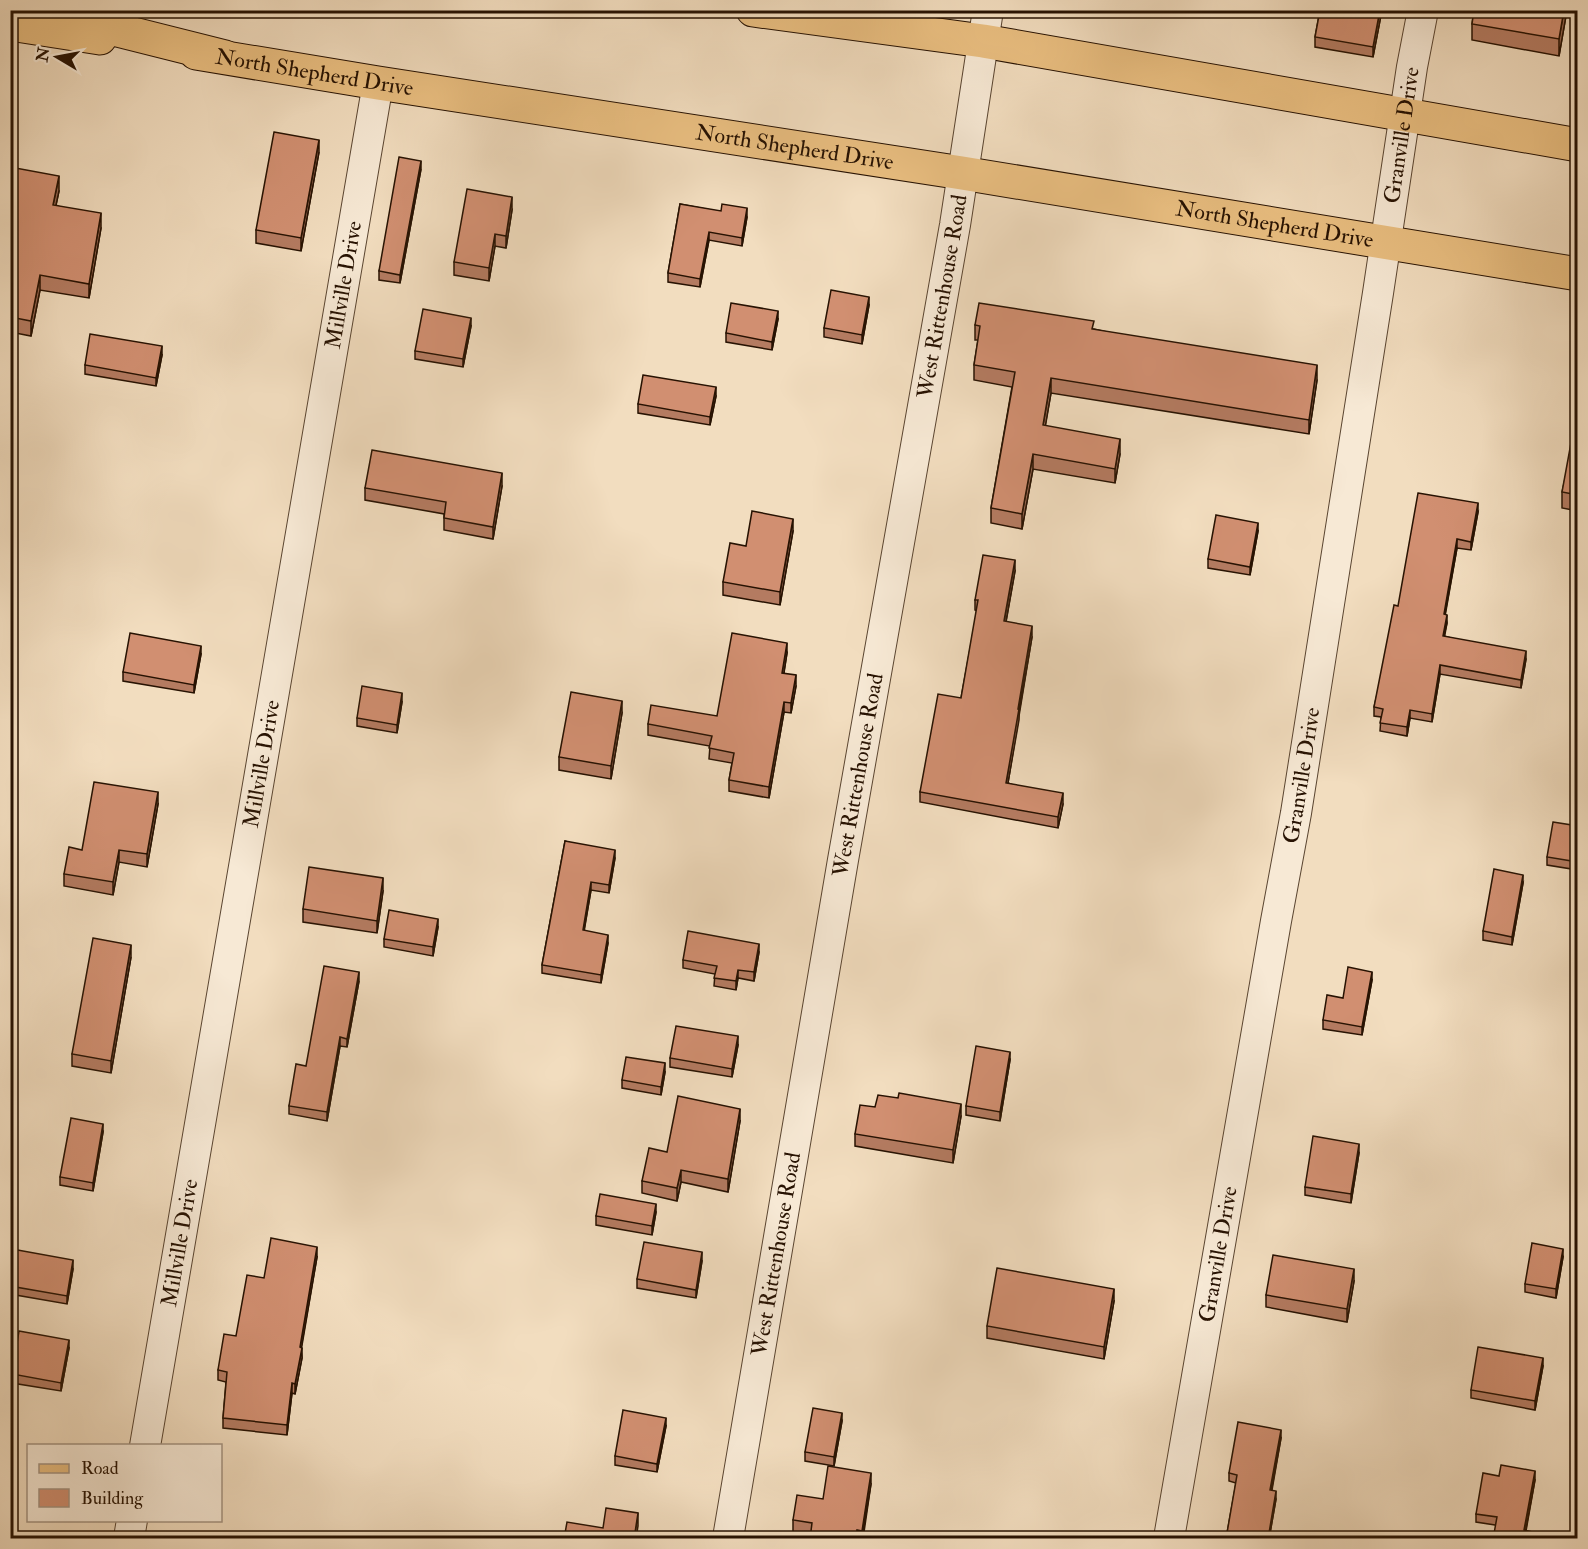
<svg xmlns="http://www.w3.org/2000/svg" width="1588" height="1549" font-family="'IM FELL Double Pica',serif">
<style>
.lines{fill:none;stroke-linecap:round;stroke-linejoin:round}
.minor-casing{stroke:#5a4531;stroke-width:32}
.major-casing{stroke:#271202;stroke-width:35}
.highway-casing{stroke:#271202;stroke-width:35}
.minor{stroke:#f7e9d5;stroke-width:30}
.major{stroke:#e9be80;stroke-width:33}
.highway{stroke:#e9be80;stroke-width:33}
.wall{fill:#b47b61;stroke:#271202;stroke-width:1.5}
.shaded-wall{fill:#92644f;stroke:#271202;stroke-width:1.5}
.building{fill:#d18f71;stroke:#271202;stroke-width:1.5}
.labels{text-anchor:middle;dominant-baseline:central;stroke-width:6;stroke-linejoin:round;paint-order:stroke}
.street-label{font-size:22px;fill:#271202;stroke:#f7e9d5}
</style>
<rect width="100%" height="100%" fill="#f2ddbf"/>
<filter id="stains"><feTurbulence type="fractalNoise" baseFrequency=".00333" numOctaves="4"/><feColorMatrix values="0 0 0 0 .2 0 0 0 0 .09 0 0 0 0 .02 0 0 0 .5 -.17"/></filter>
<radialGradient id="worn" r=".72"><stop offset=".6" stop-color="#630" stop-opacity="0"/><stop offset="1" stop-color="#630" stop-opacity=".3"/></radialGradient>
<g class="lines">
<defs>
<g id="minor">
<path id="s1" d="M145 1446 378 83"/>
<polyline points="129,1538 132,1520"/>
<path id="s2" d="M728 1538 843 860 955 225 988 10"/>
<path id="s3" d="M1169 1538 1276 921 1296 813 1378 293 1412 67 1423 10"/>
</g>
<g id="major">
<polyline points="753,10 983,41 1578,145"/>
<polyline points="10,24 100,38"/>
<path id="s4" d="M196 53 378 83 962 173 1578 274"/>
</g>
<polyline id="highway" points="38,10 225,57"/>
</defs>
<!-- minor casing -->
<use href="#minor" class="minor-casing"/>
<!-- major casing -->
<use href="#major" class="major-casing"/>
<!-- highway casing -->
<use href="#highway" class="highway-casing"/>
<!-- minor -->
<use href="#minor" class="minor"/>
<!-- major -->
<use href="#major" class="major"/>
<!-- highway -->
<use href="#highway" class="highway"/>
</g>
<!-- wall -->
<g class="wall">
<polygon points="1144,10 1172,10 1172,15"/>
<polygon points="1320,10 1382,10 1373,57 1315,47 1315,37"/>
<polygon points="1474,10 1567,10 1559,56 1472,40 1472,24"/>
<polygon points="319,152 301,251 256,243 256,230"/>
<polygon points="10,167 59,191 56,205 101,228 89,298 40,290 31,336 10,332 10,232 11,227 10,227"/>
<polygon points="421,169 400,283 379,280 379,271"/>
<polygon points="680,204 747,217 742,246 709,240 700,287 668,282 668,273"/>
<polygon points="512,210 506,248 495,246 489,281 454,275 454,262"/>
<polygon points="869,305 862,344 824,337 824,328"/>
<polygon points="778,319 772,350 726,342 726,333"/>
<polygon points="975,325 1094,329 1317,380 1309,434 1051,393 1045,426 1120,454 1115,483 1033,469 1022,529 991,523 991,508 1012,387 974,380 974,365 978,340 975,340"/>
<polygon points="471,326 463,367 415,359 415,351"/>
<polygon points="162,355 156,386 85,374 85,365"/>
<polygon points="716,396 710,425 638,413 638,404"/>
<polygon points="1578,421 1578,511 1562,508 1562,492"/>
<polygon points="502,486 493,539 444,530 444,514 365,500 365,488"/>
<polygon points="1478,512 1471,550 1457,548 1445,614 1447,623 1444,636 1526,659 1521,688 1440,674 1432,722 1410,718 1407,736 1380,731 1381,717 1374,716 1374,707 1398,606"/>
<polygon points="793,531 780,605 723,595 723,582 746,546"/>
<polygon points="1258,531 1250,575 1208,568 1208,559"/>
<polygon points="1015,571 1006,622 1032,637 1008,783 1063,804 1058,828 920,802 920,792 961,698 977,611 975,610 975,600"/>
<polygon points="787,653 784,673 796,686 791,713 784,712 769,798 729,791 729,780 732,763 709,759 710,746 648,735 648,724 717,716"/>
<polygon points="201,654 194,693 123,681 123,672"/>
<polygon points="402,702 397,733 357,726 357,718"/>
<polygon points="622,713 611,779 559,770 559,757"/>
<polygon points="158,804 147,867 119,862 113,895 64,886 64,874 82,850"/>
<polygon points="1578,826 1578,870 1547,865 1547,857"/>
<polygon points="565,841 615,858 609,893 591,890 584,930 608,943 601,983 542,973 542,965"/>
<polygon points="1523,883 1512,945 1483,940 1483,931"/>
<polygon points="383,891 377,933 303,922 303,909"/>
<polygon points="438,927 433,956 384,947 384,939"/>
<polygon points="759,952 754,981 738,978 736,990 714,986 715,974 683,968 683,960"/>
<polygon points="131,957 111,1073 72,1066 72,1054"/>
<polygon points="1372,980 1362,1035 1323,1029 1323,1020 1343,998"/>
<polygon points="359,981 347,1047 340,1046 327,1121 289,1114 289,1106 306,1066"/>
<polygon points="738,1045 732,1077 670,1067 670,1058"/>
<polygon points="1010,1060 1000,1121 966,1115 966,1106"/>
<polygon points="665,1072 661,1095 622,1088 622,1080"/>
<polygon points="898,1098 961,1116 953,1163 855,1146 855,1134 875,1107"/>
<polygon points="740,1121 728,1192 681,1182 677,1201 642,1193 642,1181 667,1152"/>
<polygon points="103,1132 93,1191 60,1185 60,1177"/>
<polygon points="1359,1153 1351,1203 1305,1195 1305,1187"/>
<polygon points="656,1212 652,1235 596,1225 596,1216"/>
<polygon points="317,1257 301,1348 302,1358 295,1394 292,1393 287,1435 223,1428 223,1418 226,1382 218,1380 218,1370 236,1336 264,1278"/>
<polygon points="1563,1257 1556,1298 1525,1292 1525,1284"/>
<polygon points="10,1261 73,1269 67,1304 10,1294"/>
<polygon points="702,1261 696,1298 637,1288 637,1279"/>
<polygon points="1354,1281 1347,1322 1266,1307 1266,1295"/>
<polygon points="1114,1301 1104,1359 987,1338 987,1326"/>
<polygon points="69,1348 61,1391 12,1383 12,1374"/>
<polygon points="1543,1366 1535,1410 1471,1398 1471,1390"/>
<polygon points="842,1421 834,1466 805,1461 805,1452"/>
<polygon points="666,1426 657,1472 615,1465 615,1456"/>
<polygon points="1281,1438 1272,1490 1276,1499 1269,1539 1227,1539 1227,1533 1236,1483 1229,1481 1229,1473"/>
<polygon points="1499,1476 1535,1480 1526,1531 1533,1539 1495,1525 1476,1522 1476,1514"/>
<polygon points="871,1484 863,1539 810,1539 810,1534 793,1532 793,1520 823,1499"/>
</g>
<!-- shaded-wall -->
<g class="shaded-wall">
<polygon points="1380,10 1382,10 1373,57 1373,47"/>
<polygon points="1564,10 1567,10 1559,56 1559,39"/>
<polygon points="319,140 319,152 301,251 301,238"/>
<polygon points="421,161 421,169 400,283 400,275"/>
<polygon points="59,176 59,191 53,219 53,205"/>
<polygon points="512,197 512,210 506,248 506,236"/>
<polygon points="747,208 747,217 742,246 742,238"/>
<polygon points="101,213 101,228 89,298 89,284"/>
<polygon points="709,232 709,240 700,287 700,279"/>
<polygon points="495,234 495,246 489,281 489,268"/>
<polygon points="40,275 40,290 31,336 31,321"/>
<polygon points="869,297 869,305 862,344 862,335"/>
<polygon points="778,311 778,319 772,350 772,342"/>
<polygon points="471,318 471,326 463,367 463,359"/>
<polygon points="162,346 162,355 156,386 156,378"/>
<polygon points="1317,365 1317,380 1309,434 1309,420"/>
<polygon points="1051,378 1051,393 1043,440 1043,425"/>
<polygon points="716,387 716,396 710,425 710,417"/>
<polygon points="1120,439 1120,454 1115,483 1115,469"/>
<polygon points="1033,454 1033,469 1022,529 1022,514"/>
<polygon points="502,473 502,486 493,539 493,527"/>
<polygon points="1478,503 1478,512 1471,550 1471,542"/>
<polygon points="793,519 793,531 780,605 780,592"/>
<polygon points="1258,523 1258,531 1250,575 1250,567"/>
<polygon points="1457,539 1457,548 1444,622 1444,614"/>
<polygon points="1015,560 1015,571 1004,632 1004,621"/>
<polygon points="1447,615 1447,623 1443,645 1443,636"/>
<polygon points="1032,626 1032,637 1019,713 1019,720 1006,794 1006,783"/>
<polygon points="787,643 787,653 782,684 782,673"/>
<polygon points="201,646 201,654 194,693 194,685"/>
<polygon points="1526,651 1526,659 1521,688 1521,680"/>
<polygon points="1440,665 1440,674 1432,722 1432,714"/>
<polygon points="796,675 796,686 791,713 791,703"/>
<polygon points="402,693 402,702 397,733 397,725"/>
<polygon points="622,701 622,713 611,779 611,766"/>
<polygon points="784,702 784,712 769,798 769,787"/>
<polygon points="1410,710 1410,718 1407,736 1407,727"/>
<polygon points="158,792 158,804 147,867 147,854"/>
<polygon points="1063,793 1063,804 1058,828 1058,817"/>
<polygon points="119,850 119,862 113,895 113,882"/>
<polygon points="615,850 615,858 609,893 609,885"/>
<polygon points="1523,875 1523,883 1512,945 1512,937"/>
<polygon points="383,878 383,891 377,933 377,921"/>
<polygon points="591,882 591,890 583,938 583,930"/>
<polygon points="438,919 438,927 433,956 433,947"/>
<polygon points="608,935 608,943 601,983 601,975"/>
<polygon points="759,944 759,952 754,981 754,972"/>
<polygon points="131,945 131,957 111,1073 111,1061"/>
<polygon points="738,970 738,978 736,990 736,981"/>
<polygon points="359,972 359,981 347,1047 347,1039"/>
<polygon points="1372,972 1372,980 1362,1035 1362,1027"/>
<polygon points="738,1036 738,1045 732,1077 732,1069"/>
<polygon points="340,1037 340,1046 327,1121 327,1112"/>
<polygon points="1010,1052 1010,1060 1000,1121 1000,1112"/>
<polygon points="665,1063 665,1072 661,1095 661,1087"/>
<polygon points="961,1104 961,1116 953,1163 953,1150"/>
<polygon points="740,1109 740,1121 728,1192 728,1179"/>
<polygon points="103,1124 103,1132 93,1191 93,1183"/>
<polygon points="1359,1144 1359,1153 1351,1203 1351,1194"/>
<polygon points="681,1170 681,1182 677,1201 677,1188"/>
<polygon points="656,1204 656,1212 652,1235 652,1226"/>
<polygon points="317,1247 317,1257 300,1357 300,1347"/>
<polygon points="1563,1249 1563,1257 1556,1298 1556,1289"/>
<polygon points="702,1252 702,1261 696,1298 696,1290"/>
<polygon points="73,1260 73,1269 67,1304 67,1296"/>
<polygon points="1354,1269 1354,1281 1347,1322 1347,1309"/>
<polygon points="1114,1289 1114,1301 1104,1359 1104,1347"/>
<polygon points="69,1340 69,1348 61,1391 61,1383"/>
<polygon points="302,1348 302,1358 295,1394 295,1384"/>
<polygon points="1543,1358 1543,1366 1535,1410 1535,1401"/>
<polygon points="292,1383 292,1393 287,1435 287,1425"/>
<polygon points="842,1413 842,1421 834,1466 834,1457"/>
<polygon points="666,1418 666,1426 657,1472 657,1464"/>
<polygon points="1281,1430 1281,1438 1270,1498 1270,1490"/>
<polygon points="1535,1471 1535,1480 1524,1539 1524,1530"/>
<polygon points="871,1473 871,1484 862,1539 862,1531"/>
<polygon points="1276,1491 1276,1499 1269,1539 1268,1539"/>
<polygon points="638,1513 638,1526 636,1539 634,1539"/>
</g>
<!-- building -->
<g class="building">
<polygon points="1320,10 1380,10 1373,47 1315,37"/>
<polygon points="1474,10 1564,10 1559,39 1472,24"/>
<polygon points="274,132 319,140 301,238 256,230"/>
<polygon points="399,157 421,161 400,275 379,271"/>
<polygon points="10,167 59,176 53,205 101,213 89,284 40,275 31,321 10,317 10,232 14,213 10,213"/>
<polygon points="467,189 512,197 506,236 495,234 489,268 454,262"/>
<polygon points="680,204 721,211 722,204 747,208 742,238 709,232 700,279 668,273"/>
<polygon points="831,290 869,297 862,335 824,328"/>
<polygon points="731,303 778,311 772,342 726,333"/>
<polygon points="979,303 1094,321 1092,329 1317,365 1309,420 1051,378 1043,425 1120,439 1115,469 1033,454 1022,514 991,508 1015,372 974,365 980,326 975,325"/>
<polygon points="423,309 471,318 463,359 415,351"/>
<polygon points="90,334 162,346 156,378 85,365"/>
<polygon points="643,375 716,387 710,417 638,404"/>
<polygon points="1575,421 1578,421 1578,495 1562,492"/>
<polygon points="372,450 502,473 493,527 444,518 446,502 365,488"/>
<polygon points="1418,493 1478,503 1471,542 1457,539 1444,614 1447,615 1443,636 1526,651 1521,680 1440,665 1432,714 1410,710 1407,727 1380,723 1383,709 1374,707 1394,605 1398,606"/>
<polygon points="752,511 793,519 780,592 723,582 730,543 746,546"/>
<polygon points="1216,515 1258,523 1250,567 1208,559"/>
<polygon points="983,555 1015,560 1004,621 1032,626 1018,709 1019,709 1006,783 1063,793 1058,817 920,792 938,694 961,698 978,600 975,600"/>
<polygon points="130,633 201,646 194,685 123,672"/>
<polygon points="732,633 787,643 782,673 796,675 791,703 784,702 769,787 729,780 734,753 709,748 712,736 648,724 651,705 717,716"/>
<polygon points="362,686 402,693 397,725 357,718"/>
<polygon points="571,692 622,701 611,766 559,757"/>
<polygon points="94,782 158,792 147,854 119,850 113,882 64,874 69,847 82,850"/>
<polygon points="1553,822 1578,826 1578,862 1547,857"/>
<polygon points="565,841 615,850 609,885 591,882 583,930 608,935 601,975 542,965"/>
<polygon points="309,867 383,878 377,921 303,909"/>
<polygon points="1494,869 1523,875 1512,937 1483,931"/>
<polygon points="389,910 438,919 433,947 384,939"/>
<polygon points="688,931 759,944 754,972 738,970 736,981 714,978 717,966 683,960"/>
<polygon points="93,938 131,945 111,1061 72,1054"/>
<polygon points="324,966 359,972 347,1039 340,1037 327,1112 289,1106 296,1064 306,1066"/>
<polygon points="1348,967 1372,972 1362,1027 1323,1020 1327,995 1343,998"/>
<polygon points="676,1026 738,1036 732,1069 670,1058"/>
<polygon points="976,1046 1010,1052 1000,1112 966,1106"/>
<polygon points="626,1057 665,1063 661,1087 622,1080"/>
<polygon points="899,1093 961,1104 953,1150 855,1134 860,1105 875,1107 878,1095 898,1098"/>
<polygon points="678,1096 740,1109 728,1179 681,1170 677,1188 642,1181 649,1148 667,1152"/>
<polygon points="71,1118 103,1124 93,1183 60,1177"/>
<polygon points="1313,1136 1359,1144 1351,1194 1305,1187"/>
<polygon points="600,1194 656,1204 652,1226 596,1216"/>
<polygon points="271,1238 317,1247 300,1347 302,1348 295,1384 292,1383 287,1425 223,1418 227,1372 218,1370 224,1334 236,1336 247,1275 264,1278"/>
<polygon points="644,1242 702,1252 696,1290 637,1279"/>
<polygon points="1532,1243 1563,1249 1556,1289 1525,1284"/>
<polygon points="12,1249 73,1260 67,1296 10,1286 10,1261"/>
<polygon points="1273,1255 1354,1269 1347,1309 1266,1295"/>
<polygon points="997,1268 1114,1289 1104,1347 987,1326"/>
<polygon points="19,1331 69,1340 61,1383 12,1374"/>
<polygon points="1478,1347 1543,1358 1535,1401 1471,1390"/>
<polygon points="813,1408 842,1413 834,1457 805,1452"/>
<polygon points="623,1410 666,1418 657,1464 615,1456"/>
<polygon points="1238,1422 1281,1430 1270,1490 1276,1491 1268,1539 1259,1539 1227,1533 1237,1475 1229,1473"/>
<polygon points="1501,1465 1535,1471 1524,1530 1533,1532 1532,1539 1493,1539 1497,1517 1476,1514 1483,1473 1499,1476"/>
<polygon points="828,1466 871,1473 862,1531 857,1530 856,1539 810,1539 812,1523 793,1520 797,1495 823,1499"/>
<polygon points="606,1508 638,1513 634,1539 564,1539 567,1522 603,1528"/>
</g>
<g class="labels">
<!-- street labels -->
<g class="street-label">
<text stroke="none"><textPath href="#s4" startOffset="120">North Shepherd Drive</textPath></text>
<text stroke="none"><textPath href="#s3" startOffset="1422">Granville Drive</textPath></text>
<text stroke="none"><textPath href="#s4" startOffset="606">North Shepherd Drive</textPath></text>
<text stroke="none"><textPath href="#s4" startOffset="1092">North Shepherd Drive</textPath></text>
<text stroke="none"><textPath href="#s1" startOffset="1178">Millville Drive</textPath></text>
<text stroke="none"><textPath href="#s2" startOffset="1260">West Rittenhouse Road</textPath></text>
<text stroke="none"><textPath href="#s1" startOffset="692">Millville Drive</textPath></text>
<text stroke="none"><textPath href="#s2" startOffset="774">West Rittenhouse Road</textPath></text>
<text stroke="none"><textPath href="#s3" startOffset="774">Granville Drive</textPath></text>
<text stroke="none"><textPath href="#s1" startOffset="206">Millville Drive</textPath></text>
<text stroke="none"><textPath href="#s2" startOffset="288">West Rittenhouse Road</textPath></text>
<text stroke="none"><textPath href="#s3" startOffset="288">Granville Drive</textPath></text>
</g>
</g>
<!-- margin -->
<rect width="1588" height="1549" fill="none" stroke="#f2ddbf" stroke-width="36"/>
<rect x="12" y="12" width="1564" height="1525" fill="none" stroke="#271202" stroke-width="3"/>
<rect x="18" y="18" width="1552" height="1513" fill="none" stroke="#271202" stroke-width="1.5"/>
<!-- legend -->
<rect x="27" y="1444" width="195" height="78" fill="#f7e9d5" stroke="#a49381" stroke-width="1.5"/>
<rect x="39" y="1464" width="30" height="9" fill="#e9be80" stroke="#a49381" stroke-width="1.5"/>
<text x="81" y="1474" font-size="18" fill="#271202">Road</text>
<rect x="39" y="1489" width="30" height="18" fill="#d18f71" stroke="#a49381" stroke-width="1.5"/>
<text x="81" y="1504" font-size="18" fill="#271202">Building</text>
<!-- north arrow -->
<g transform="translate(57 57) rotate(280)" stroke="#f7e9d5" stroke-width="4.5" paint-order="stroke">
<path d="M0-4.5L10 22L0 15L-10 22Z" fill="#271202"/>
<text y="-9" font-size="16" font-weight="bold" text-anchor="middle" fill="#271202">N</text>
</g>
<rect width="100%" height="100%" filter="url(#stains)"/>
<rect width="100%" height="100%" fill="url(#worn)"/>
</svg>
